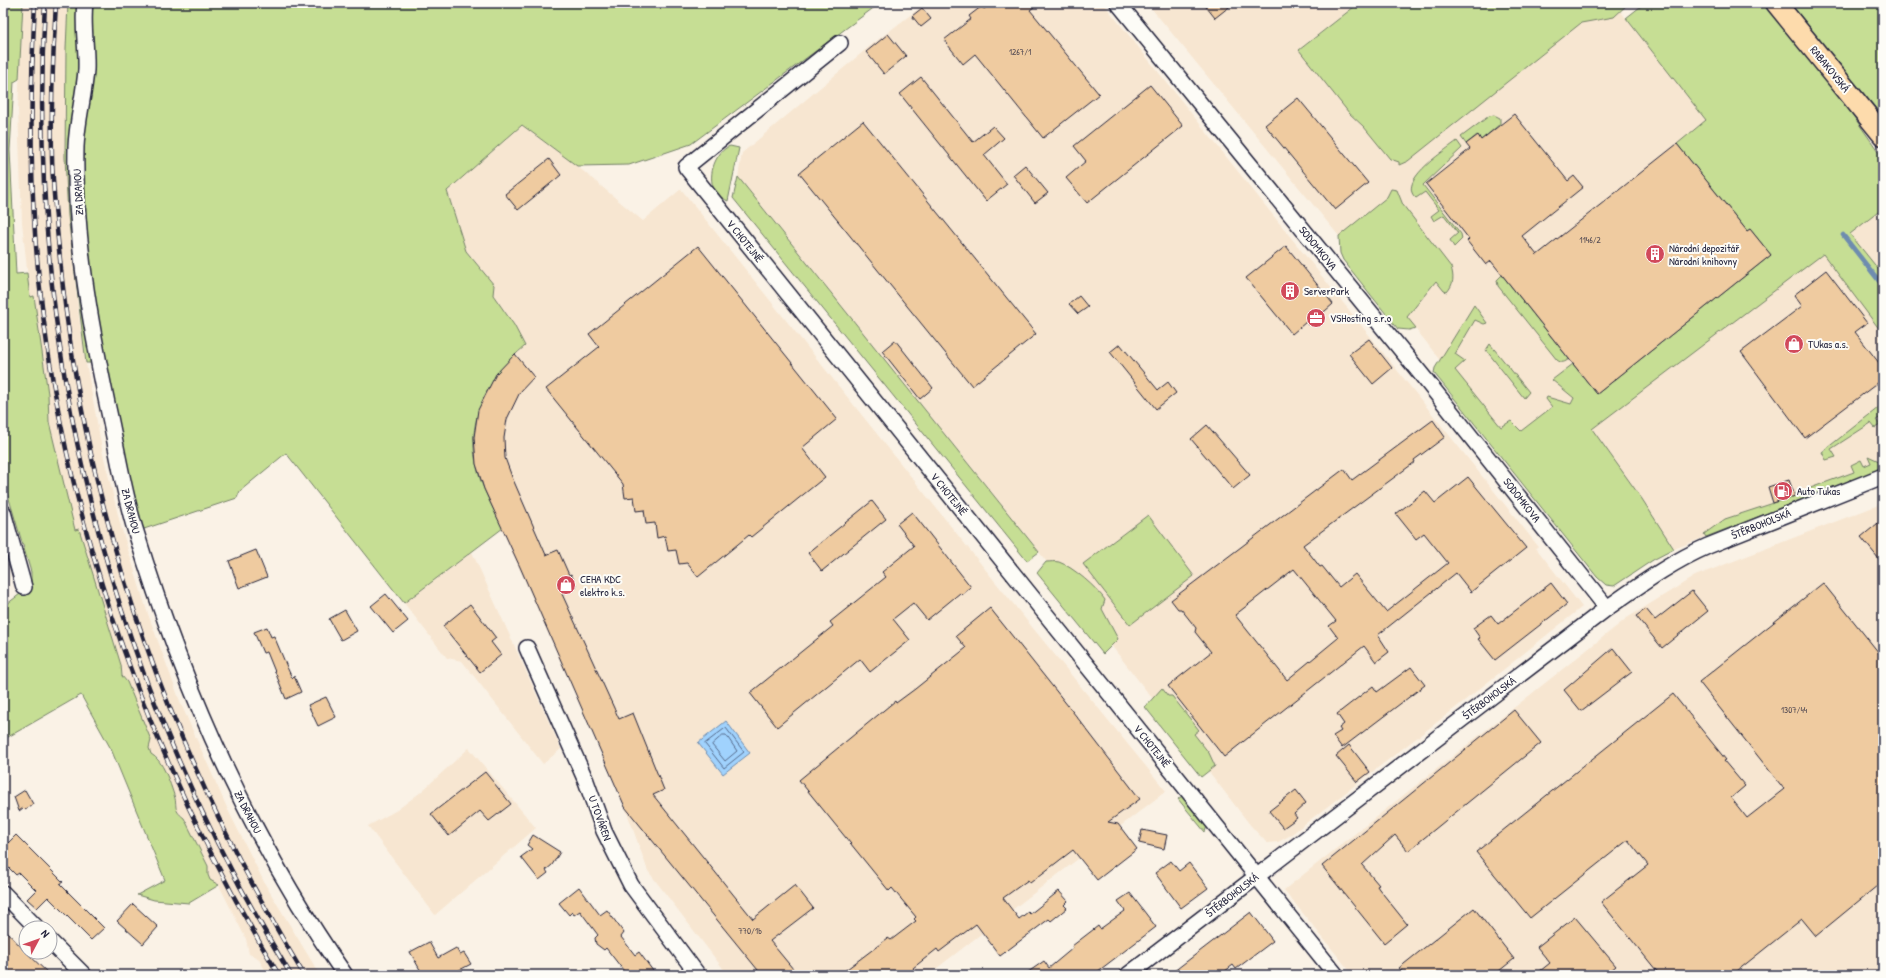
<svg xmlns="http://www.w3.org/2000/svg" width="1886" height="978" font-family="'Patrick Hand',sans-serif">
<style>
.built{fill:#f7e6d1}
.green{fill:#c6de94;stroke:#748068}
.water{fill:#a0d2fd;stroke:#6e8caf}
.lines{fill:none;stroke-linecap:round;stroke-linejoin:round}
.shore{stroke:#546889;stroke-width:1}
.stream{stroke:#6e8caf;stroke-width:4.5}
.building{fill:#efcba0;stroke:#22223b;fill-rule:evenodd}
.minor-casing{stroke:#22223b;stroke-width:18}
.major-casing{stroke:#22223b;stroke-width:23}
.minor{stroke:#fdfcf7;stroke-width:15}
.major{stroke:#fddbac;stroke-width:20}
.rail-casing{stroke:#22223b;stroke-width:4.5}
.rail{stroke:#fdfcf7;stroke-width:3;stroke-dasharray:9;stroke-linecap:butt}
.labels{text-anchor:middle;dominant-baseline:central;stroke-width:4;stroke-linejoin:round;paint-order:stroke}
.number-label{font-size:9px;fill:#554c54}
.street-label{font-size:11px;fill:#22223b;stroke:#fdfcf7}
.poi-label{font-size:11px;fill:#22223b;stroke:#fdfcf7;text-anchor:start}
</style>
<rect width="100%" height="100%" fill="#faf2e6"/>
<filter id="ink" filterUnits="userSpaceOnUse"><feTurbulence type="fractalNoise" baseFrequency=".025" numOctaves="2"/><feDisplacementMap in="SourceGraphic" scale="8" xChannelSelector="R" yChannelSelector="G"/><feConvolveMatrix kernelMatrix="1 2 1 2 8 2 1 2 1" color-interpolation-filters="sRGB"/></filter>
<g filter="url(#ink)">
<!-- built -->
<g class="built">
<polygon points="23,3 68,3 66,49 65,157 68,216 79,317 86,363 103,454 121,527 147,611 181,704 228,810 265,884 320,975 268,975 258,958 249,954 246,939 219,885 210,880 208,875 208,865 184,818 178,813 174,806 175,797 158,758 151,754 127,682 122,676 121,665 79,530 75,531 49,422 48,394 34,296 30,297 22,222 18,109"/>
<polygon points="926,3 1103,3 1538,546 1536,548 1582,607 1449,713 1289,836 1278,842 1267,843 1251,826 1039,552 738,177 742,153 870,46"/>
<polygon points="1147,3 1359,3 1299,50 1614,3 1817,259 1882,209 1883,211 1883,468 1674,549 1642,499 1591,429 1524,475 1427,343"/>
<polygon points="522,125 577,166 643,221 681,189 997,584 1166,791 928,975 728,975 648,871 625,807 484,489 476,464 474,437 476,422 483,398 496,374 525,346 514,325 493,295 494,285 466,251 447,191"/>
<polygon points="1883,498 1883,975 1353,975 1284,890 1627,618 1695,576 1876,506"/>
<polygon points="472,552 561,749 543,764 462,661 447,658 404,603"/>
<polygon points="469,748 536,828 435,915 368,826 397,810 421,792"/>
</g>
<!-- green -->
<g class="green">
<path d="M3 3H23L19 79 14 82 10 150 16 274 27 273 30 297 34 296 48 394 49 422 75 530 79 529 121 665 122 676 127 682 151 740 149 748 151 754C163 760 170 783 174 795 178 806 172 809 184 818L208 866V875L210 880 219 885 189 903 154 900 137 895 165 880 111 749 81 695 8 737 3 739V607L20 594 18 589 31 584V572L3 479Z"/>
<polygon points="68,3 82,3 83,58 75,120 95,363 86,363 68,216 65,157 66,49"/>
<path d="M91 3H880L691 144 629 165 577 166 522 125 447 191 466 251 494 285 493 295 514 325 525 346C490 375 466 417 476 463 480 486 493 507 503 528L404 603 286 453 240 491 237 498 141 530C120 433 94 335 85 236 78 158 85 81 91 3Z"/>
<polygon points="1359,3 1629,3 1614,17 1581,23 1408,161 1399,165 1399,162 1390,159 1364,127 1349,113 1299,50"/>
<polygon points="1645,3 1765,3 1837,93 1883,158 1883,211 1882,209 1850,234 1883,275 1883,334 1823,254 1592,429 1642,499 1674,549 1653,560 1614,586 1606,585 1597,577 1434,373 1435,368 1474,305 1487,323 1484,324 1475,320 1455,354 1465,361 1455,370 1501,427 1511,421 1521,431 1552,407 1546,399 1547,397 1571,404 1574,398 1552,380 1573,364 1597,394 1771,255 1750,229 1747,231 1677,144 1706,120 1626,18"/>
<polygon points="1790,3 1876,3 1883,11 1883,117"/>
<polygon points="1494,115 1500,118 1500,124 1481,140 1477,135 1466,144 1461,137 1489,116"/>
<path d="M1457 141 1462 148 1423 185 1461 234 1462 239 1454 247 1450 240 1458 233 1444 215 1434 221 1431 216 1439 210 1425 192 1416 198C1396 181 1446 150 1457 141Z"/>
<path d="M730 146 739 148 728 201C722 198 717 195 714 189 707 175 716 151 730 146Z"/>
<polygon points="738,177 1039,552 1027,561 733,198"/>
<path d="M1391 189 1397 190 1403 205 1451 267C1454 277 1454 284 1447 292L1444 291 1436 281 1407 317 1416 328 1409 330 1398 329 1343 260 1340 253 1339 236 1387 197Z"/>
<path d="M1502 275 1569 359C1565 362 1562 364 1557 360L1498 286 1497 280Z"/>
<polygon points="1490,344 1529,392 1524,398 1486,350"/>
<polygon points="1883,404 1883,416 1876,420 1880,425 1875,428 1871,423 1831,449 1836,457 1826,460 1822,452"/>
<polygon points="1868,456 1879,461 1883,459 1883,468 1706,537 1704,534 1725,519 1795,496 1794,494 1854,472 1851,465 1861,460 1864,466 1871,463"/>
<polygon points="1148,515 1194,576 1130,625 1083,564"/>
<path d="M1046 562C1050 562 1055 561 1059 562 1073 567 1097 588 1105 600L1102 609 1118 639 1103 654 1037 573Z"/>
<polygon points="1162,688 1168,696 1172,696 1199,730 1194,734 1209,753 1215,766 1201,777 1145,707"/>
<polygon points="1182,796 1207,826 1205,832 1178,799"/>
</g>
<!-- water -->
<polygon class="water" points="726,721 750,753 723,774 698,743"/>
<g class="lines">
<!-- shore -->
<g class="shore">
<polygon points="726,728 744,752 724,768 705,744"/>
<polygon points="723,735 726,735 737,751 725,761 712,745"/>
</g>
<!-- stream -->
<polyline class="stream" points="1843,235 1883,286"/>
</g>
<!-- building -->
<g class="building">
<polygon points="991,3 1039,3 1030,10 1099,94 1043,138 975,54 963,64 944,40 971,19 969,16 982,6 984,9"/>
<polygon points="1203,3 1234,3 1215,18"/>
<polygon points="922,8 931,19 921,27 912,16"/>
<polygon points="888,34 906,56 884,74 866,52"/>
<polygon points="921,77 973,142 993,126 1004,138 984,155 1007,184 986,201 900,94"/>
<polygon points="1150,85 1183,126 1087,203 1066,178 1086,161 1074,146"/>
<polygon points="1298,98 1368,183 1335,210 1265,125"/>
<polygon points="1514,114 1568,181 1574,176 1583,187 1522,236 1537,255 1677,144 1747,231 1750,229 1771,255 1597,394 1491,261 1486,265 1467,241 1469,239 1426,184 1470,149 1466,144 1478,135 1481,140"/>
<polygon points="863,121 1036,334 972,386 799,173"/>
<polygon points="549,159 561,175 518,210 505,194"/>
<polygon points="1025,165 1048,193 1035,203 1013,175"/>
<polygon points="698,246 837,419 802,448 825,477 751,537 749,535 698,577 687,563 679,564 676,550 668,551 665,536 657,538 655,523 646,524 644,510 636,511 634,497 625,498 623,484 546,389 599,347 589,334"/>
<polygon points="1286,246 1333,304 1309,325 1306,322 1292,334 1246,278"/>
<polygon points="1826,270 1867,323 1855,332 1883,368 1883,379 1805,438 1741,352 1802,306 1794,295"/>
<polygon points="1079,296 1088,307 1078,314 1069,304"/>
<polygon points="1369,339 1392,368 1373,384 1349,354"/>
<polygon points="895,340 933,388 920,399 882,351"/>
<polygon points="1120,344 1158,390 1168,382 1176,393 1156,409 1110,352"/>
<polygon points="515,354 534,377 520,392 507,419 504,438 505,458 512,477 546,555 558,550 569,575 571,574 577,587 562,594 619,719 633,713 664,790 653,795 753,919 795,885 813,908 770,941 798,975 762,975 625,807 520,567 484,489 476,464 474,437 478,410 496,374"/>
<path d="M1433 420 1445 437 1414 460 1415 462 1303 545 1320 567 1322 566 1339 587 1355 574 1386 612 1448 563 1424 533 1416 539 1396 514 1425 491 1435 503 1468 477 1526 548 1471 592 1456 573 1378 635 1389 652 1376 662 1364 646 1224 757 1168 686 1211 652 1195 632 1196 628 1181 609H1178L1171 600 1344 469 1352 480ZM1294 569 1336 621 1329 626 1338 638 1287 680 1235 615Z"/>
<polygon points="1207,425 1250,475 1233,489 1191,439"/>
<polygon points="1789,480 1795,496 1773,503 1768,487"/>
<polygon points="872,501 886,519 822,571 808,553"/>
<polygon points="912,512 971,587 962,595 960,593 927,620 913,603 893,619 910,640 870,672 860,659 777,727 750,693 833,626 830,622 886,577 882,572 914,546 897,524"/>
<polygon points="1883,519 1883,564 1861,537"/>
<polygon points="256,550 267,577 239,588 229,561"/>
<polygon points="1551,583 1567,604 1495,660 1478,639 1480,638 1473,628 1491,615 1498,624"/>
<polygon points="1823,583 1883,658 1883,881 1816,936 1802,919 1732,975 1660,975 1601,902 1648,865 1628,840 1530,918 1476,852 1673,694 1726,760 1724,761 1745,786 1731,798 1747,818 1784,789 1699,682"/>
<polygon points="1692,591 1708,611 1662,648 1636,616 1646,609 1655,620"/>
<polygon points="386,594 408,621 393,633 371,606"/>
<polygon points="470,604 496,638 491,642 501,655 480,672 443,626"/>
<polygon points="990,608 1084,726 1140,799 1108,822 1118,824 1137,849 1097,880 1073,850 1030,883 1028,880 1003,898 1019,919 1028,912 1030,914 1059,891 1068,901 1064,905 1067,908 1051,921 1049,919 1000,956 976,924 939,952 937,949 913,968 918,975 839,975 888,938 891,940 916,921 914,919 916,917 892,888 889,891 799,780 895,701 896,703 915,689 966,648 956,636"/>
<polygon points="345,610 357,631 341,640 329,619"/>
<polygon points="267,627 271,637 274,636 287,667 292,678 294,676 301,692 286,699 267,652 263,653 254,632"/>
<polygon points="1613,648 1632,672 1581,711 1564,690"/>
<polygon points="1411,667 1425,685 1342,748 1333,736 1341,731 1339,728 1344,724 1337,714 1373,686 1377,692"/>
<polygon points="326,697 336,717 318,726 308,705"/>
<polygon points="1514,710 1541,743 1408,851 1395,835 1362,865 1379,885 1377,886 1379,889 1407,924 1384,943 1322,866"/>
<polygon points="1349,745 1370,772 1357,782 1336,756"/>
<polygon points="485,772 511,804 489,821 480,811 449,836 431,814"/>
<polygon points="25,790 33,804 25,810 23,808 19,811 14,797"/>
<polygon points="1296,790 1306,803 1294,814 1297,818 1283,828 1269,811"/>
<polygon points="1142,830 1167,835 1164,849 1139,843"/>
<polygon points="16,835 63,882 60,884 104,928 91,940 48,897 37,908 27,899 36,890 19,873 16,875 3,862 3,852 7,844"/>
<polygon points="533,835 560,852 552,865 546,870 548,873 539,880 521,857 532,849 527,845"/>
<polygon points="1171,861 1179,871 1189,863 1208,888 1181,908 1155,873"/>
<polygon points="579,887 600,915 607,910 624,933 621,937 635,955 639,952 656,975 627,975 606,948 604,950 596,944 595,938 598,935 580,911 574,915 572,912 569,915 559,903"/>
<polygon points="1130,893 1156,927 1093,975 1024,975 1044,961 1049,968 1073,948 1072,946 1098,926 1100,929 1125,911 1118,901"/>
<polygon points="133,904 158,927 143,944 117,921"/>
<polygon points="1474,908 1514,959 1494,975 1405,975 1399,968"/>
<polygon points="1251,912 1273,941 1236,969 1233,965 1220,975 1169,975"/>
<polygon points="1575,917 1616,966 1605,975 1535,975 1550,963 1537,947"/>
<polygon points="3,928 26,952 50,975 13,975 3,965"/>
<polygon points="429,942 438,958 456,948 460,955 464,953 471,964 450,975 423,975 410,952"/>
</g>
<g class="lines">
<defs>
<g id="minor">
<path d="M85 3C82 25 87 47 86 70 84 96 77 121 76 147 74 235 90 322 108 408 117 448 123 490 135 529 183 687 250 839 345 975"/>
<polyline points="1118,3 1425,379 1607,608"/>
<polyline points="840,43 686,167 1336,975"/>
<polyline points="3,512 24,587"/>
<polyline points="527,648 586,781 604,831 631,885 698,975"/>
<polyline points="3,893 37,928"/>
<polyline points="50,941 84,975"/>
<path d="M1128 975 1607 608C1640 585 1671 562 1708 546L1883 476"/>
</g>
<polyline id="major" points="1776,3 1883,135"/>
</defs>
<!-- minor casing -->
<use href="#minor" class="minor-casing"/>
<!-- major casing -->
<use href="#major" class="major-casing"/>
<!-- minor -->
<use href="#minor" class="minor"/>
<!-- major -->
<use href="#major" class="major"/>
<defs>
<g id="rail">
<path d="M35 3C31 75 30 146 34 218 50 485 140 747 279 975"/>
<path d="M45 3C25 350 109 679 291 975"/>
<path d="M56 3C53 54 51 105 52 157 53 198 58 238 62 279 90 532 173 758 304 975"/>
</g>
</defs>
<!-- rail casing -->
<use href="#rail" class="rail-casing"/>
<!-- rail -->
<use href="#rail" class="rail"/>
</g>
</g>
<!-- icons -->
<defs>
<symbol id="building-disc" viewBox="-11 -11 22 22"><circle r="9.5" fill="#d1495b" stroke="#fdfcf7"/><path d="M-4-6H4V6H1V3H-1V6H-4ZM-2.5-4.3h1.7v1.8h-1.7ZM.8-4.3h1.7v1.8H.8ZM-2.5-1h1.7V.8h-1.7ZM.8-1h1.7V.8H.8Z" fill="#fff"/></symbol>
<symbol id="office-disc" viewBox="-11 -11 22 22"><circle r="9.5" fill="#d1495b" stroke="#fdfcf7"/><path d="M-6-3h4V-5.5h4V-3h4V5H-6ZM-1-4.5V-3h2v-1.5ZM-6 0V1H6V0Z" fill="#fff"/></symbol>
<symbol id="shop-disc" viewBox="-11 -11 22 22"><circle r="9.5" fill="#d1495b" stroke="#fdfcf7"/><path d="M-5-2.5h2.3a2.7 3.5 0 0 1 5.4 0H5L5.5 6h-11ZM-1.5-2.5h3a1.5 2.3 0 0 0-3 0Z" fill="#fff"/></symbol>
<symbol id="fuel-disc" viewBox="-11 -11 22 22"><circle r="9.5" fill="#d1495b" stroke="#fdfcf7"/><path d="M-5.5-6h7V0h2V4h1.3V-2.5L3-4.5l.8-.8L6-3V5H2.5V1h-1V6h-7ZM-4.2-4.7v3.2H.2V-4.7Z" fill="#fff"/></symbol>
</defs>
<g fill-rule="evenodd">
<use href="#building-disc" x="1644" y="243" width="22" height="22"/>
<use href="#building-disc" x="1279" y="280" width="22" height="22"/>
<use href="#office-disc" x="1305" y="307" width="22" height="22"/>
<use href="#shop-disc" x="1783" y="333" width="22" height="22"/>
<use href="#fuel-disc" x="1772" y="480" width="22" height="22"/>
<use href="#shop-disc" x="555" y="574" width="22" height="22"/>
</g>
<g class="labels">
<!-- number labels -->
<g class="number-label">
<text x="1020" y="52">1267/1</text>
<text x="1590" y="240">1146/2</text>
<text x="1794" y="710">1307/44</text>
<text x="750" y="931">770/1b</text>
</g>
<!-- street labels -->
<g class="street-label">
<text transform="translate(1830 69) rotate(51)">RABAKOVSKÁ</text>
<text transform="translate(78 192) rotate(-93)">ZA DRAHOU</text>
<text transform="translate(745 241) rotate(51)">V CHOTEJNĚ</text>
<text transform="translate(1318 248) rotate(51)">SODOMKOVA</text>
<text transform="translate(949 494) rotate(51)">V CHOTEJNĚ</text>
<text transform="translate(1522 500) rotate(52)">SODOMKOVA</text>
<text transform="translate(131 511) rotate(76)">ZA DRAHOU</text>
<text transform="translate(1761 524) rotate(-22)">ŠTĚRBOHOLSKÁ</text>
<text transform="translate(1489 698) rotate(-37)">ŠTĚRBOHOLSKÁ</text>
<text transform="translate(1152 746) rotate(51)">V CHOTEJNĚ</text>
<text transform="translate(248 812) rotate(63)">ZA DRAHOU</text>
<text transform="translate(600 818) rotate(70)">U TOVÁREN</text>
<text transform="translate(1232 895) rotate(-38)">ŠTĚRBOHOLSKÁ</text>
</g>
<!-- poi labels -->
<g class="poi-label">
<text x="1669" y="248">Národní depozitář<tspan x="1669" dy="13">Národní knihovny</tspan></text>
<text x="1304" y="291">ServerPark</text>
<text x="1330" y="318">VSHosting s.r.o</text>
<text x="1808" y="344">TUkas a.s.</text>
<text x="1797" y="491">Auto Tukas</text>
<text x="580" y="579">CEHA KDC<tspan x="580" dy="13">elektro k.s.</tspan></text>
</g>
</g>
<!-- margin -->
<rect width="1886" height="978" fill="none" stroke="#fdfcf7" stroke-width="16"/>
<rect x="8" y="8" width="1870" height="962" fill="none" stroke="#22223b" stroke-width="1.5" filter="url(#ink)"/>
<!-- north arrow -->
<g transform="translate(38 940) rotate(49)"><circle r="19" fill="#fdfcf7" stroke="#a5a5ac"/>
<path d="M0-3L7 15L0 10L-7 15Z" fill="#d1495b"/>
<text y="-6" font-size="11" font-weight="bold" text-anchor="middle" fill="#22223b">N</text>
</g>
</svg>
